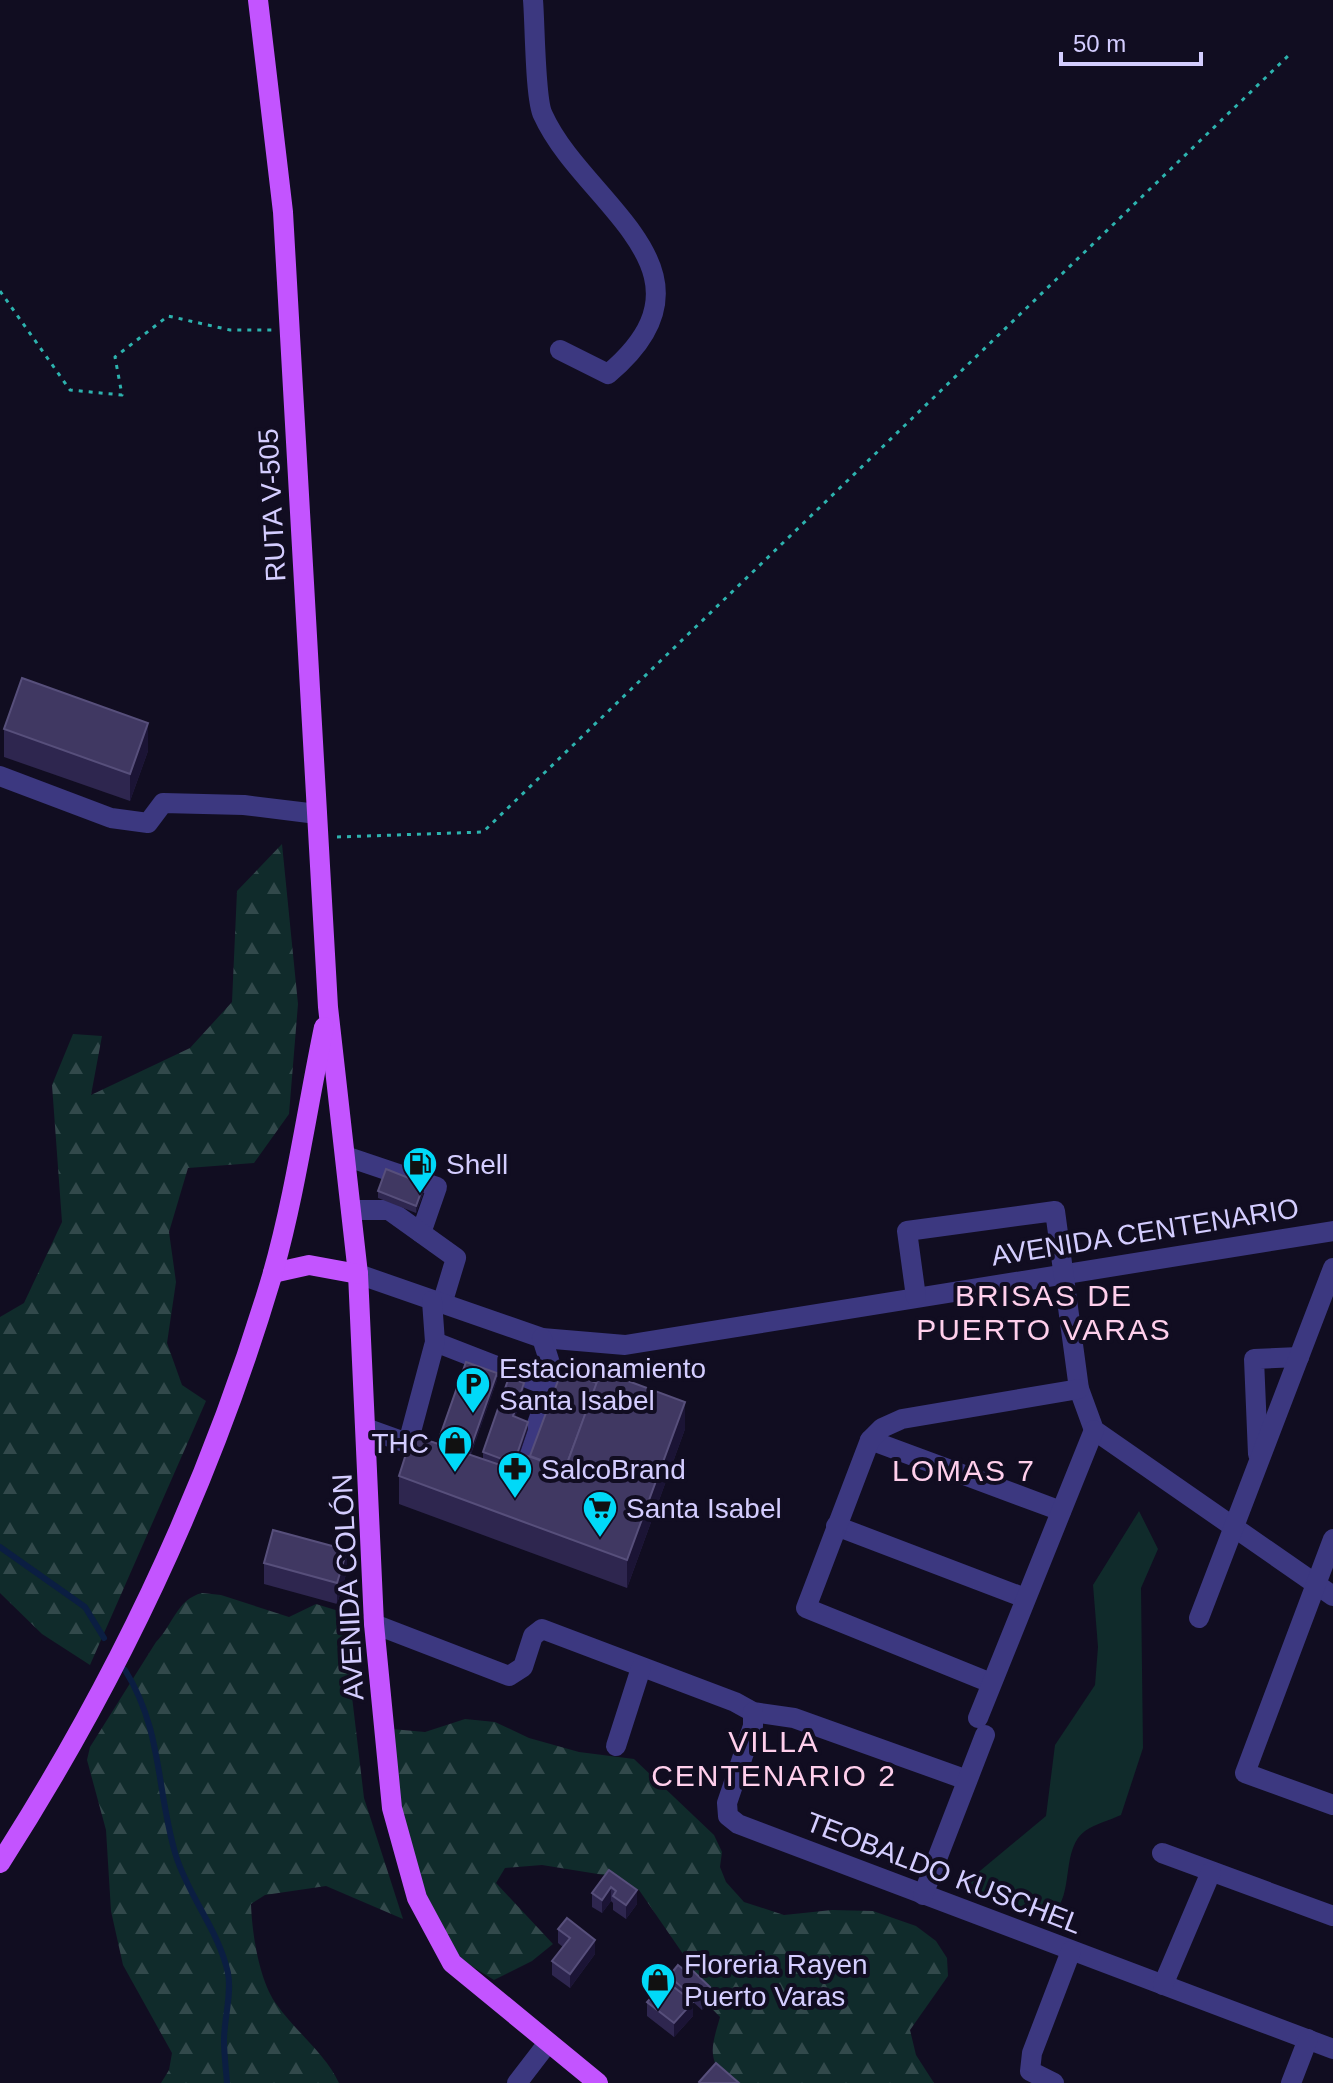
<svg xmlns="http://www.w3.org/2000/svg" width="1333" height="2083" font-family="Helvetica,sans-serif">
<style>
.grass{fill:#102b2b}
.forest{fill:url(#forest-firs)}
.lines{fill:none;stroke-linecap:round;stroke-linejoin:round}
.stream{stroke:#0b1e42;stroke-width:6}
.path{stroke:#2db2ae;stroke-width:3;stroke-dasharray:4 6;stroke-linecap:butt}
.minor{stroke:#3c3880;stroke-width:20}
.major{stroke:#c354ff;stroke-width:20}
.wall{fill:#2e264f}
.shaded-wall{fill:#1b1435}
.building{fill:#403862;stroke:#574f7b;stroke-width:2}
.labels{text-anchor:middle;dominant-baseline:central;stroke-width:8;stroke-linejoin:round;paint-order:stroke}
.street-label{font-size:28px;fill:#d4cdff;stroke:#110d21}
.poi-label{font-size:28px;fill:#d4cdff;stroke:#110d21;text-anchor:start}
.neighbourhood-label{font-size:30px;letter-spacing:2px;fill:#ffcfec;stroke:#110d21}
</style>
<defs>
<pattern id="forest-firs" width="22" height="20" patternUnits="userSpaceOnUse" patternTransform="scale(2)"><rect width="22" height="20" fill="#102b2b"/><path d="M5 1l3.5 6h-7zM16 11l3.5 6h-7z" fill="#32494b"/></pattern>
</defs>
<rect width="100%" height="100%" fill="#110d21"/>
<!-- grass -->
<path class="grass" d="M1139 1511 1158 1549 1141 1588 1143 1748 1121 1815C1110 1820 1095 1824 1085 1831 1062 1848 1073 1888 1057 1909L1027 1912 963 1885 1046 1816 1055 1745 1095 1685 1098 1647 1093 1585Z"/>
<!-- forest -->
<g class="forest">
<polygon points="282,844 298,1004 289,1114 254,1163 188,1168 169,1232 176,1282 167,1343 182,1385 206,1401 90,1665 42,1634 0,1593 0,1317 24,1303 62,1222 52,1085 73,1034 102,1036 91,1095 190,1048 232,1002 237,891"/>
<path d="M202 1593 221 1595 289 1617 316 1604 342 1612 364 1798 403 1919 326 1886 265 1895 251 1904C252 1933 259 1981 277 2005 296 2032 325 2053 339 2083H161L169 2070 172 2053 123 1965 111 1911 106 1830 87 1760 90 1747 156 1642C173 1625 177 1599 202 1593Z"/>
<path d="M465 1719 495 1722 529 1738 579 1752 634 1759 714 1835 722 1852 720 1867 726 1882 744 1902 784 1915 832 1910 873 1911 916 1926 936 1941 947 1958 948 1976 910 2030 916 2055 934 2083H728C706 2058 712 2046 720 2017L694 1990 692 1967 639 1890 604 1875 542 1865 505 1868 496 1883 553 1944 532 1961 494 1980 433 1942 390 1791 392 1729 425 1732Z"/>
</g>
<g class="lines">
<!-- stream -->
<g class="stream">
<polyline points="0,1547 85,1607 104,1638"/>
<path d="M125 1670C163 1731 156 1790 176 1856 189 1897 219 1931 228 1973 232 1994 224 2019 224 2040 224 2054 226 2069 227 2083"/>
</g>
<!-- path -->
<g class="path">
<polyline points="0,291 70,390 122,395 115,357 168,316 230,330 272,330"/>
<polyline points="337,837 483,832 1288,56"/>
</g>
<!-- minor -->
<g class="minor">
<path d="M533 0C535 22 535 100 543 115 583 204 731 271 608 374L560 350"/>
<polyline points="0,776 111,818 148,823 163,803 244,805 317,814"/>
<polyline points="345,1156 437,1187 421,1233"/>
<polyline points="351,1210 389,1210 456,1258 442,1304"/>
<polyline points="358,1274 542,1338 625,1345 1333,1231"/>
<polyline points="916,1297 907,1231 1055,1211 1079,1389 1094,1430 1333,1596"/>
<polyline points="435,1342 550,1387"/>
<polyline points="368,1429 435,1453"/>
<polyline points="870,1440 1061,1511"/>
<polyline points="408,1443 435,1342 432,1301"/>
<polyline points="1258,1454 1254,1359 1299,1357"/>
<polyline points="511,1476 520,1472 554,1376 542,1338"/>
<polyline points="836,1526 1025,1598"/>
<polyline points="1333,1539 1245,1773 1333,1805"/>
<polyline points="1199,1618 1333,1268"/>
<polyline points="374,1624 509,1676 523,1667 533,1636 542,1629 735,1702 753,1712 794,1718 967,1780"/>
<polyline points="991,1683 806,1608 870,1440 882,1428 902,1419 1079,1389"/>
<polyline points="753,1712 753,1726 727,1803 728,1816 738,1824 1333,2049"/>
<polyline points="978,1718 1094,1430"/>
<polyline points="616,1746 641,1668"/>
<polyline points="1162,1853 1333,1916"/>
<polyline points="923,1895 985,1735"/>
<polyline points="1163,1985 1211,1872"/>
<polyline points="517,2083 547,2044"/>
<polyline points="1054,2083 1030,2071 1032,2053 1071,1951"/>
<polyline points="1291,2083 1308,2039"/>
</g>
<!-- major -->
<g class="major">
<polyline points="258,0 283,212 328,1007 358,1274 374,1624 392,1808 417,1898 452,1963 598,2083"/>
<polyline points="273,1273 309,1265 358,1274"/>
<path d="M0 1863C117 1681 210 1484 272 1276 295 1196 307 1109 324 1027"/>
</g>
</g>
<!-- wall -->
<g class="wall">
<polygon points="4,729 148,751 130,801 4,757"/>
<polygon points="378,1191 424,1191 416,1213 378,1198"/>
<polygon points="497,1380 471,1454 440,1443 440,1436"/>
<polygon points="524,1390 515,1417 528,1429 518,1459 685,1429 627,1588 399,1504 399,1476 483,1459 483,1452"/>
<polygon points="264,1563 347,1571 337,1604 264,1584"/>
<polygon points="609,1870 637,1904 626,1919 613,1910 613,1903 611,1901 602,1913 592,1907 592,1893"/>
<polygon points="558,1929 595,1954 570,1988 552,1975 552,1961 563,1947 558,1943"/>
<polygon points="678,1965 710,2001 702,2010 692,2001 693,2016 674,2037 647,2016 647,2002 669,1983 669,1976"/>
</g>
<!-- shaded-wall -->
<g class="shaded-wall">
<polygon points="148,723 148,751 130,801 130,774"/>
<polygon points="424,1184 424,1191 416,1213 416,1206"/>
<polygon points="497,1373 497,1380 471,1454 471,1447"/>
<polygon points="524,1383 524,1390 513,1423 513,1416"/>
<polygon points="685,1402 685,1429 627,1588 627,1560"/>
<polygon points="528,1422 528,1429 514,1470 514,1463"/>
<polygon points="347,1550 347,1571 337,1604 337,1583"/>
<polygon points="611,1887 611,1901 602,1913 602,1900"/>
<polygon points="637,1890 637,1904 626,1919 626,1905"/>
<polygon points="595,1940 595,1954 570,1988 570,1974"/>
<polygon points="692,1987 692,2001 687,2006 687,1992"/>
<polygon points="710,1987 710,2001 702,2010 702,1996"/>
<polygon points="693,2002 693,2016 674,2037 674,2023"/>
</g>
<!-- building -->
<g class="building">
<polygon points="22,678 148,723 130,774 4,729"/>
<polygon points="386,1169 424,1184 416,1206 378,1191"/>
<polygon points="466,1362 497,1373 471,1447 440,1436"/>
<polygon points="562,1370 597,1383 565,1469 530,1456"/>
<polygon points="601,1371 685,1402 627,1560 399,1476 412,1435 500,1465 528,1456 565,1469"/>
<polygon points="509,1377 524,1383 513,1416 528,1422 515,1460 510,1462 483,1452"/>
<polygon points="273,1530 347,1550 337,1583 264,1563"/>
<polygon points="609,1870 637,1890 626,1905 613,1896 616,1891 611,1887 602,1900 592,1893"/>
<polygon points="567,1918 595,1940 570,1974 552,1961 570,1938 558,1929"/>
<polygon points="678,1965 688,1973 691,1969 710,1987 702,1996 692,1987 687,1992 669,1976"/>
<polygon points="666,1981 693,2002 674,2023 647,2002"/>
<polygon points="716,2063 739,2083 700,2083 699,2082"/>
</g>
<!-- icons -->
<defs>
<symbol id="fuel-pin" viewBox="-11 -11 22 30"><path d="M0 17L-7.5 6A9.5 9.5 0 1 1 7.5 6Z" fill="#00d9f8" stroke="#110d21"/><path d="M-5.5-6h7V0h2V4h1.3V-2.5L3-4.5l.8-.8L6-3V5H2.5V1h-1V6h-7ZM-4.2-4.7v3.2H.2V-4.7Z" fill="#111"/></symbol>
<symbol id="parking-pin" viewBox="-11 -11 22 30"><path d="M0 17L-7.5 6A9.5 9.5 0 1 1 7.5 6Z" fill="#00d9f8" stroke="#110d21"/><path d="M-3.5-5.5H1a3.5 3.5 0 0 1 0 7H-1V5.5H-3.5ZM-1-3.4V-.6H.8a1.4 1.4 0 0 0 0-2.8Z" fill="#111"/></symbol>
<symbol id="shop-pin" viewBox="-11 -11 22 30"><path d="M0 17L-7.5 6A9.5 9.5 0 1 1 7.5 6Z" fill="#00d9f8" stroke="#110d21"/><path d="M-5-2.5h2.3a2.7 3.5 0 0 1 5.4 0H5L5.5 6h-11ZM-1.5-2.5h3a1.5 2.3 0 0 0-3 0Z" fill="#111"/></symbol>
<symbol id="pharmacy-pin" viewBox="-11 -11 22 30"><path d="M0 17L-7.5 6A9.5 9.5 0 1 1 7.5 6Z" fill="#00d9f8" stroke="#110d21"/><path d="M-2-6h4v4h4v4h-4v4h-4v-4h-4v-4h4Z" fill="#111"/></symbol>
<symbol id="supermarket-pin" viewBox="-11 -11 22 30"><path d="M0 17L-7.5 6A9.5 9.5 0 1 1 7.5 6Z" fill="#00d9f8" stroke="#110d21"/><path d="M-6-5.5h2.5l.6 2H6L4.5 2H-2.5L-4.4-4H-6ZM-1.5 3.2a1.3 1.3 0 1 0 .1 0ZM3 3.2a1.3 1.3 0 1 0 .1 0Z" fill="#111"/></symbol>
</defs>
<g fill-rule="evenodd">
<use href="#fuel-pin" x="400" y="1144" width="40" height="54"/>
<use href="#parking-pin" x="453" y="1364" width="40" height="54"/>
<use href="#shop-pin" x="435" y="1423" width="40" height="54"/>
<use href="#pharmacy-pin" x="495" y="1449" width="40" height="54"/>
<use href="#supermarket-pin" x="580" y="1488" width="40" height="54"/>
<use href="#shop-pin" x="638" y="1960" width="40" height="54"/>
</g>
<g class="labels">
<!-- street labels -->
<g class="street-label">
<text transform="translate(272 505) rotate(-93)">RUTA V-505</text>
<text transform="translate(1145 1232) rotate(-9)">AVENIDA CENTENARIO</text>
<text transform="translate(348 1587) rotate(-93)">AVENIDA COLÓN</text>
<text transform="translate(944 1873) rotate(21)">TEOBALDO KUSCHEL</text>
</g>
<!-- poi labels -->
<g class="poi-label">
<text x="446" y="1164">Shell</text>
<text x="499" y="1368">Estacionamiento<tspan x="499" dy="32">Santa Isabel</tspan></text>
<text x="429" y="1443" text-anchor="end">THC</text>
<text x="541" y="1469">SalcoBrand</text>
<text x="626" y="1508">Santa Isabel</text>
<text x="684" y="1964">Floreria Rayen<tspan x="684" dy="32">Puerto Varas</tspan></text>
</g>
<!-- neighbourhood labels -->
<g class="neighbourhood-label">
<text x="1044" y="1295">BRISAS DE<tspan x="1044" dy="34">PUERTO VARAS</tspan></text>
<text x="964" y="1470">LOMAS 7</text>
<text x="774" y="1741">VILLA<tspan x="774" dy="34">CENTENARIO 2</tspan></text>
</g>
</g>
<!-- scale -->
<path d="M1061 52v12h140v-12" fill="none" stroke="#d4cdff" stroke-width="4"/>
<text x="1073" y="52" font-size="24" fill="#d4cdff" stroke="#110d21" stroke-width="6" paint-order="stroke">50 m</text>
</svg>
